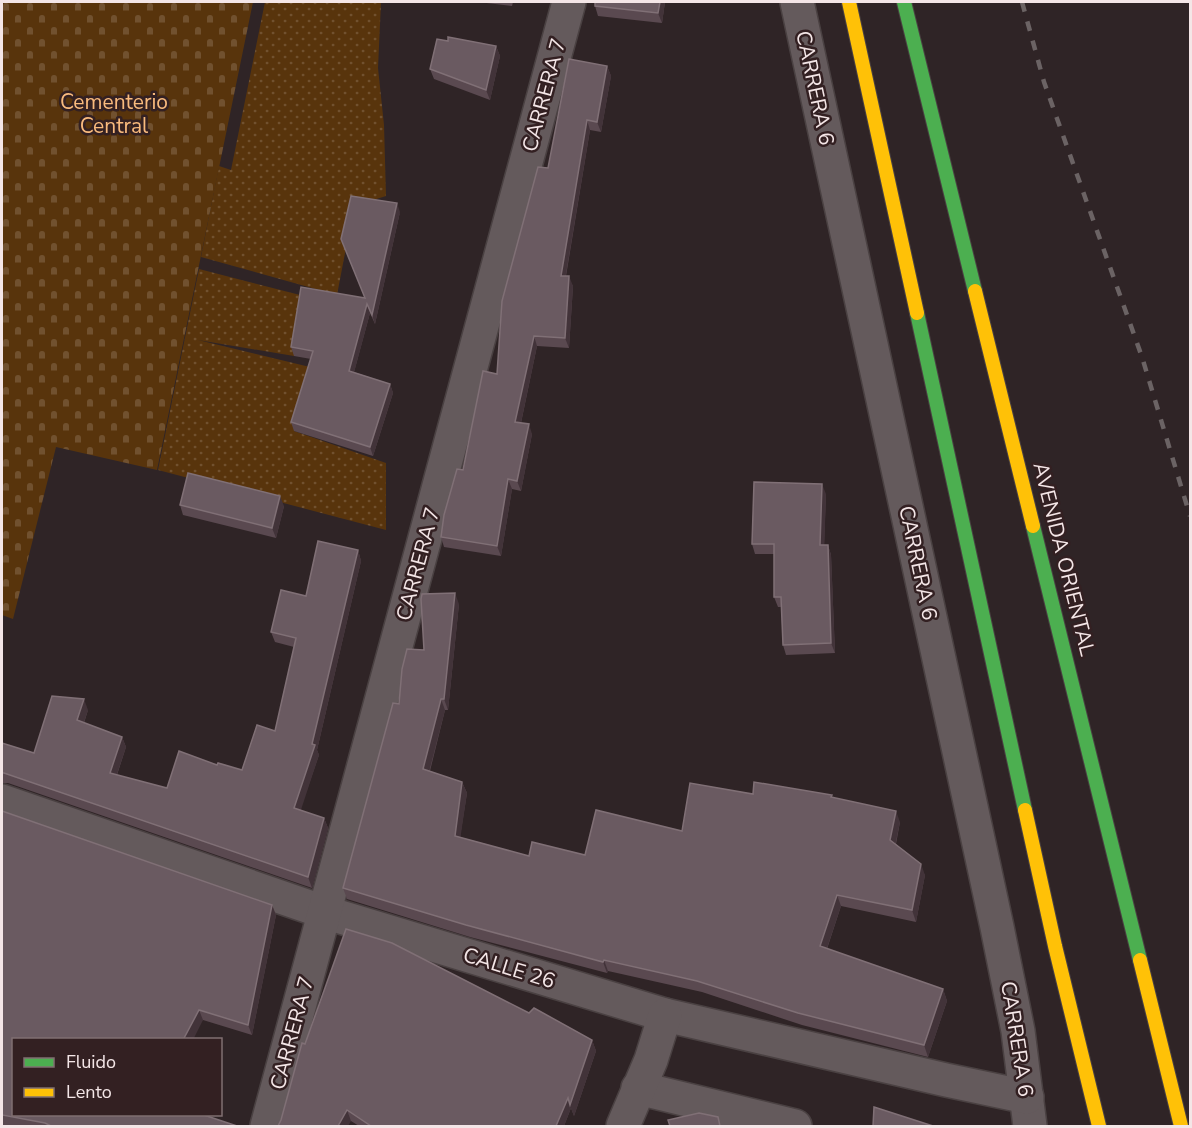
<svg xmlns="http://www.w3.org/2000/svg" width="1192" height="1128" font-family="'Nunito Sans',sans-serif">
<style>
.grass{fill:url(#grass-dots)}
.cemetery{fill:url(#cemetery-stones)}
.lines{fill:none;stroke-linecap:round;stroke-linejoin:round}
.street-casing{stroke:#4a4142;stroke-width:36}
.fast-casing{stroke:#4a4142;stroke-width:16}
.slow-casing{stroke:#4a4142;stroke-width:16}
.street{stroke:#645a5c;stroke-width:33}
.fast{stroke:#4caf50;stroke-width:14}
.slow{stroke:#ffc107;stroke-width:14}
.rail{stroke:#6b6364;stroke-width:4.5;stroke-dasharray:10 10;stroke-linecap:butt}
.wall{fill:#5a4950}
.shaded-wall{fill:#423339}
.building{fill:#6a5a61;stroke:#807076;stroke-width:1.5}
.labels{text-anchor:middle;dominant-baseline:central;stroke-width:5;stroke-linejoin:round;paint-order:stroke}
.street-label{font-size:21px;fill:#f4e6e7;stroke:#332022}
.park-label{font-size:21px;fill:#f9ba7d;stroke:#332022}
</style>
<defs>
<pattern id="grass-dots" width="8" height="8" patternUnits="userSpaceOnUse" patternTransform="scale(1.5)"><rect width="8" height="8" fill="#58340c"/><path d="M2 2h.1M6 6h.1" fill="none" stroke="#71512f" stroke-width="1.8" stroke-linecap="round"/></pattern>
<pattern id="cemetery-stones" width="16" height="16" patternUnits="userSpaceOnUse" patternTransform="scale(1.5)"><rect width="16" height="16" fill="#58340c"/><path d="M2 7V4a2 2 0 0 1 4 0v3zM10 15v-3a2 2 0 0 1 4 0v3z" fill="#71512f"/></pattern>
</defs>
<rect width="100%" height="100%" fill="#2f2426"/>
<!-- grass -->
<g class="grass">
<polygon points="265,2 381,2 378,68 384,125 386,196 354,206 337,295 201,257 219,166 231,170"/>
<polygon points="199,269 304,296 294,356 198,340 314,368 294,431 386,463 386,530 158,470"/>
</g>
<!-- cemetery -->
<polygon class="cemetery" points="2,2 253,2 157,470 56,447 13,619 2,615"/>
<g class="lines">
<defs>
<g id="street">
<polyline points="797,2 997,927 1018,1031 1030,1126"/>
<polyline points="2,801 324,912 665,1015 946,1080 1027,1097"/>
<polyline points="638,1088 795,1126"/>
<polyline points="267,1126 569,2"/>
<polyline points="623,1126 651,1060 665,1015"/>
</g>
<g id="fast">
<polyline points="904,2 975,291"/>
<polyline points="917,313 1025,810"/>
<polyline points="1033,526 1140,960"/>
</g>
<g id="slow">
<polyline points="849,2 917,313"/>
<polyline points="975,291 1033,526"/>
<polyline points="1025,810 1055,946 1099,1126"/>
<polyline points="1140,960 1181,1126"/>
</g>
</defs>
<!-- street casing -->
<use href="#street" class="street-casing"/>
<!-- fast casing -->
<use href="#fast" class="fast-casing"/>
<!-- slow casing -->
<use href="#slow" class="slow-casing"/>
<!-- street -->
<use href="#street" class="street"/>
<!-- fast -->
<use href="#fast" class="fast"/>
<!-- slow -->
<use href="#slow" class="slow"/>
<!-- rail -->
<polyline class="rail" points="1022,2 1044,82 1142,357 1190,516"/>
</g>
<!-- wall -->
<g class="wall">
<polygon points="478,2 513,2 512,6"/>
<polygon points="595,2 665,2 662,23 598,16 595,6"/>
<polygon points="448,41 496,46 500,56 490,100 434,79 430,69"/>
<polygon points="607,66 611,76 601,132 590,130 566,276 573,286 569,348 537,346 521,423 532,434 521,491 512,489 501,556 444,547 441,537 463,470 497,374 548,168"/>
<polygon points="400,212 375,324 370,313 354,372 390,384 393,393 373,456 294,431 291,422 311,359 294,356 291,347 365,298"/>
<polygon points="826,494 824,545 828,545 831,555 835,653 786,655 783,645 781,607 778,607 774,597 774,554 755,554 752,544"/>
<polygon points="180,505 284,506 276,538 183,515"/>
<polygon points="358,550 361,561 317,750 319,755 300,810 324,818 328,828 312,888 8,783 2,783 2,743 34,753 88,710 84,723 122,737 126,747 117,775 167,788 217,765 242,770 275,731 294,647 275,642 271,632 306,596"/>
<polygon points="459,604 448,710 445,710 430,771 462,782 467,793 460,837 529,856 585,855 682,831 753,794 832,797 900,822 896,844 925,875 916,922 841,906 827,949 943,989 947,1001 928,1057 802,1025 702,992 608,971 607,973 470,937 347,899 343,888 399,704 424,650"/>
<polygon points="2,811 272,905 276,915 252,1035 203,1020 14,1114 209,1114 208,1117 237,1126 11,1126 2,1125"/>
<polygon points="529,1013 592,1040 596,1051 574,1116 571,1108 564,1126 359,1126 351,1121 281,1120 305,1044"/>
</g>
<!-- shaded-wall -->
<g class="shaded-wall">
<polygon points="660,2 665,2 662,23 658,13"/>
<polygon points="496,46 500,56 490,100 486,90"/>
<polygon points="607,66 611,76 601,132 597,122"/>
<polygon points="587,120 590,130 564,286 561,276"/>
<polygon points="397,203 400,212 375,324 372,315"/>
<polygon points="569,276 573,286 569,348 565,338"/>
<polygon points="367,304 370,313 352,380 349,371"/>
<polygon points="534,336 537,346 519,432 515,422"/>
<polygon points="390,384 393,393 373,456 370,447"/>
<polygon points="529,424 532,434 521,491 517,481"/>
<polygon points="508,479 512,489 501,556 497,546"/>
<polygon points="822,484 826,494 824,555 820,545"/>
<polygon points="280,496 284,506 276,538 272,528"/>
<polygon points="828,545 831,555 835,653 831,643"/>
<polygon points="358,550 361,561 317,750 319,755 298,819 294,808 312,744"/>
<polygon points="455,593 459,604 448,710 444,699"/>
<polygon points="84,699 88,710 81,731 77,720"/>
<polygon points="441,699 445,710 427,780 423,769"/>
<polygon points="122,737 126,747 114,783 110,773"/>
<polygon points="462,782 467,793 459,847 455,836"/>
<polygon points="896,811 900,822 894,851 890,840"/>
<polygon points="324,818 328,828 312,888 308,877"/>
<polygon points="921,864 925,875 916,922 912,910"/>
<polygon points="837,895 841,906 824,957 820,946"/>
<polygon points="272,905 276,915 252,1035 248,1025"/>
<polygon points="604,960 608,971 607,973 603,962"/>
<polygon points="943,989 947,1001 928,1057 924,1045"/>
<polygon points="199,1010 203,1020 193,1040 183,1040"/>
<polygon points="592,1040 596,1051 574,1116 571,1108 564,1126 556,1126"/>
<polygon points="347,1110 351,1121 348,1126 338,1126"/>
</g>
<!-- building -->
<g class="building">
<polygon points="595,2 660,2 658,13 595,6"/>
<polygon points="448,37 496,46 486,90 430,69 437,39 448,41"/>
<polygon points="569,59 607,66 597,122 587,120 561,276 569,276 565,338 534,336 515,422 529,424 517,481 508,479 497,546 441,537 444,515 457,469 463,470 483,371 497,374 502,301 538,167 548,168"/>
<polygon points="351,196 397,203 372,315 367,304 349,371 390,384 370,447 291,422 313,351 291,347 301,287 365,298 341,239"/>
<polygon points="188,473 280,496 272,528 180,505"/>
<polygon points="754,482 822,484 820,545 828,545 831,643 783,645 781,597 774,597 774,544 752,544"/>
<polygon points="318,541 358,550 312,744 315,745 294,808 324,818 308,877 4,773 2,773 2,743 34,753 52,696 84,699 77,720 122,737 110,773 167,788 179,751 217,765 218,763 242,770 257,725 275,731 296,638 271,632 281,590 306,596"/>
<polygon points="455,593 444,699 441,699 423,769 462,782 455,836 529,856 532,842 585,855 596,810 682,831 690,783 753,794 754,782 832,795 831,797 896,811 890,840 921,864 912,910 837,895 820,946 943,989 924,1045 798,1013 697,981 604,960 603,962 466,925 343,888 393,703 399,704 402,669 407,649 424,650 421,599 422,594"/>
<polygon points="2,811 272,905 248,1025 199,1010 183,1040 14,1040 14,1114 201,1114 237,1126 51,1126 45,1123 2,1115"/>
<polygon points="346,929 392,943 529,1013 534,1008 592,1040 570,1105 568,1098 556,1126 371,1126 347,1110 338,1126 278,1126 281,1120 302,1043 305,1044"/>
<polygon points="874,1107 933,1126 873,1126"/>
<polygon points="699,1113 718,1117 720,1126 670,1126 668,1120"/>
</g>
<g class="labels">
<!-- street labels -->
<g class="street-label">
<text transform="translate(815 88) rotate(78)">CARRERA 6</text>
<text transform="translate(544 95) rotate(-75)">CARRERA 7</text>
<text transform="translate(1064 559) rotate(76)">AVENIDA ORIENTAL</text>
<text transform="translate(918 563) rotate(78)">CARRERA 6</text>
<text transform="translate(418 564) rotate(-75)">CARRERA 7</text>
<text transform="translate(509 968) rotate(17)">CALLE 26</text>
<text transform="translate(292 1033) rotate(-75)">CARRERA 7</text>
<text transform="translate(1017 1039) rotate(81)">CARRERA 6</text>
</g>
<!-- park labels -->
<g class="park-label">
<text x="114" y="102">Cementerio<tspan x="114" dy="24">Central</tspan></text>
</g>
</g>
<!-- border -->
<rect width="1192" height="1128" fill="none" stroke="#f4e6e7" stroke-width="6"/>
<!-- legend -->
<rect x="12" y="1038" width="210" height="78" fill="#332022" stroke="#806f71" stroke-width="1.5"/>
<rect x="24" y="1058" width="30" height="9" fill="#4caf50" stroke="#806f71" stroke-width="1.5"/>
<text x="66" y="1068" font-size="18" fill="#f4e6e7">Fluido</text>
<rect x="24" y="1088" width="30" height="9" fill="#ffc107" stroke="#806f71" stroke-width="1.5"/>
<text x="66" y="1098" font-size="18" fill="#f4e6e7">Lento</text>
</svg>
